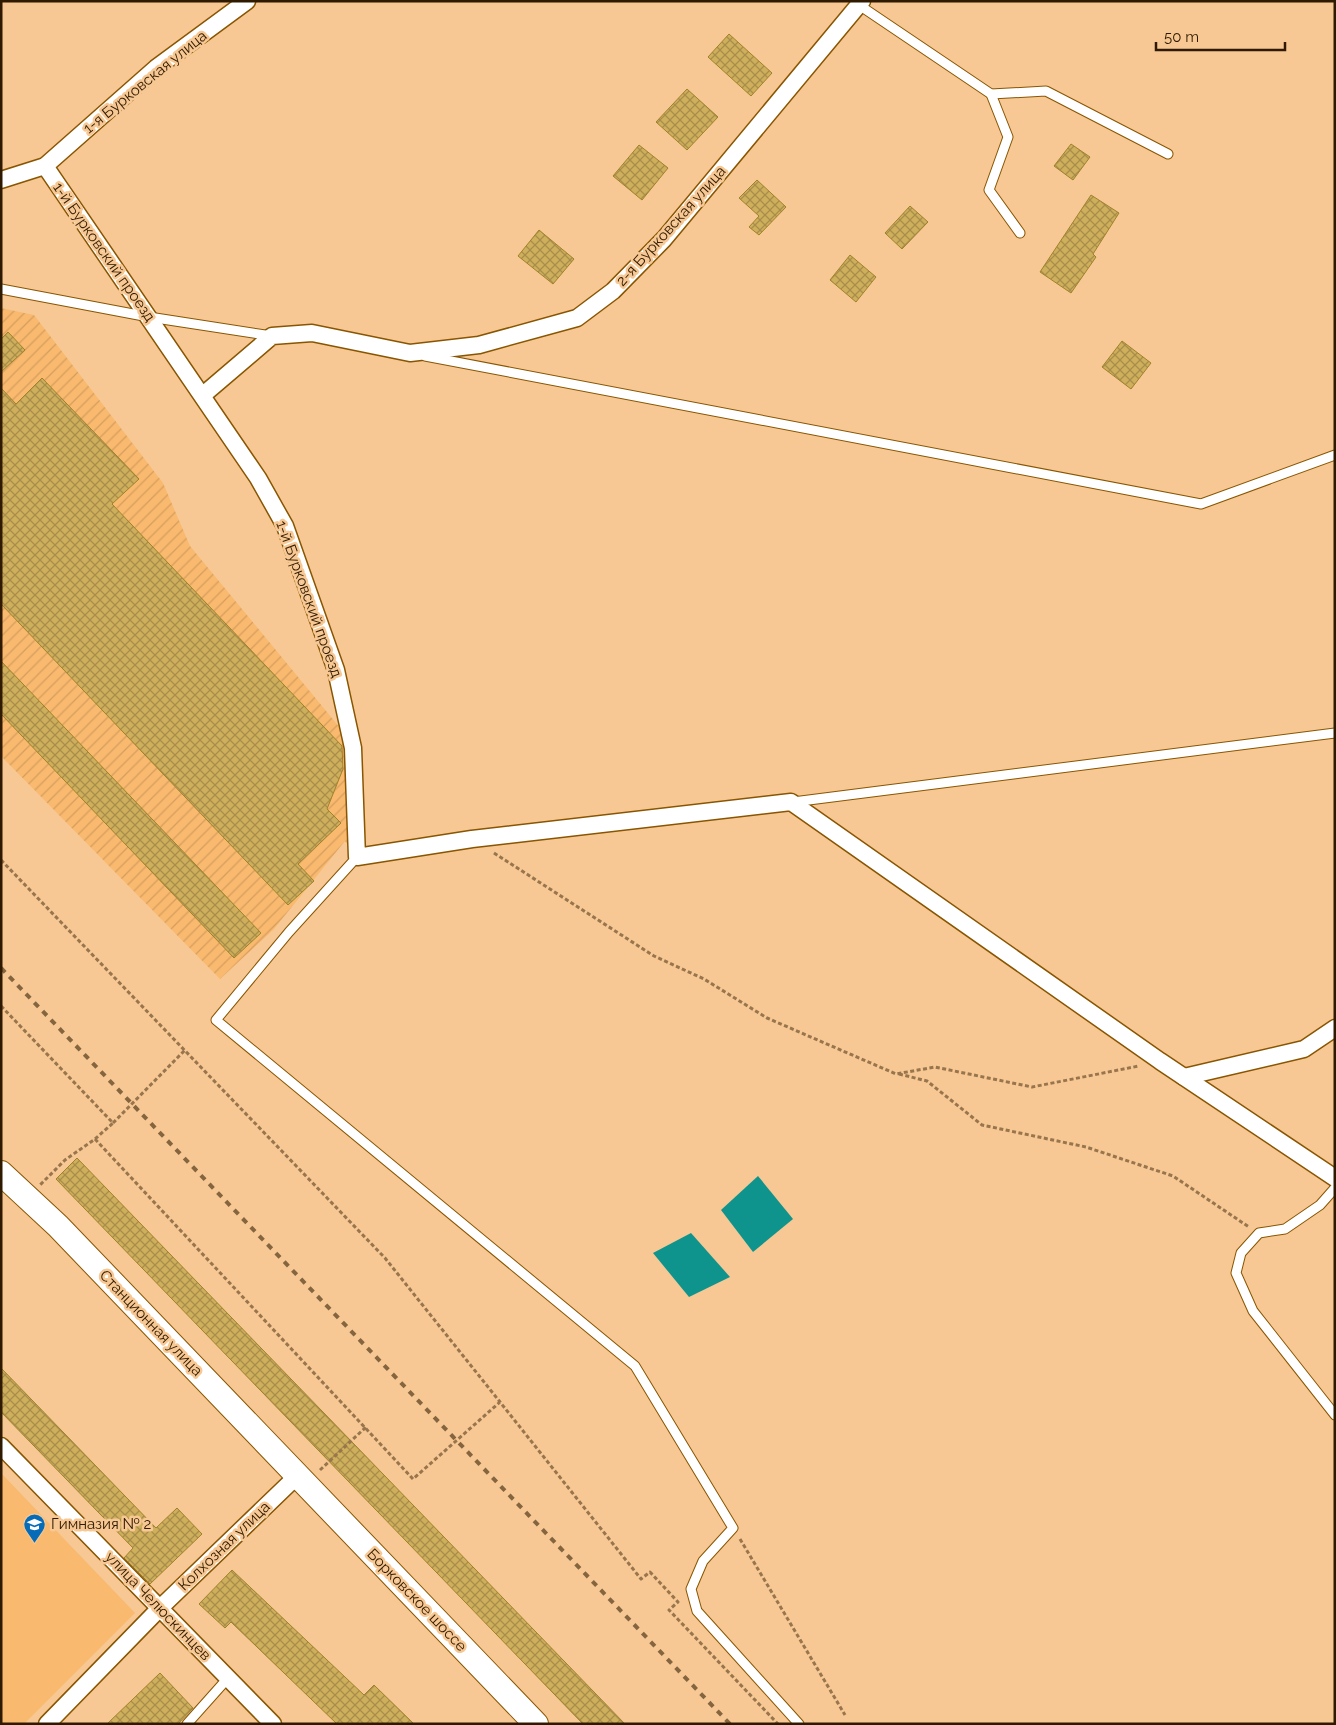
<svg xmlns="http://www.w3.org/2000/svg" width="1336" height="1725" font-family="Raleway,sans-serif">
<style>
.built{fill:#f9b96e}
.industrial{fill:url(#industrial-furrows)}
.water{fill:#0f938d}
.building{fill:url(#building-cross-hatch);stroke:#9f822b}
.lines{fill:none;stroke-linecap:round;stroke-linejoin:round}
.service-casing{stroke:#895500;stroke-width:11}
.minor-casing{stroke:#895500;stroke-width:19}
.secondary-casing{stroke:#895500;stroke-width:26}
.path{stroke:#98754d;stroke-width:3;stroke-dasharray:4 2.5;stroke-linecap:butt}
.service{stroke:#fff;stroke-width:9}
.minor{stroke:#fff;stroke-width:16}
.secondary{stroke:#fff;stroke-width:24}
.rail{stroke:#85653f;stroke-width:4;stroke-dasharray:6 6;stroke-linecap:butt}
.labels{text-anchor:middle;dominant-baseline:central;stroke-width:5;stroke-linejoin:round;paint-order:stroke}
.street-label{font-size:15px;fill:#2f1a00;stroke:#f7c893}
.poi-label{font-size:15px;fill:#2f1a00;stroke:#f7c893;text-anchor:start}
</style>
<defs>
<pattern id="industrial-furrows" width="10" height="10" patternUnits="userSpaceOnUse" patternTransform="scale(1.25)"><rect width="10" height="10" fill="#f9b96e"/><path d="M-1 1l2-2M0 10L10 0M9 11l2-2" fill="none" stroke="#d69e5e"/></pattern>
<pattern id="building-cross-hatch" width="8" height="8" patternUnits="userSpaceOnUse" patternTransform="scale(1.25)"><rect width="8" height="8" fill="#ceaf5c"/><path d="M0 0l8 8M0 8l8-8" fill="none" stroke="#a88e4a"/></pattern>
</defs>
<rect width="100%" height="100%" fill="#f7c893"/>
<!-- built -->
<polygon class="built" points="1,1473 135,1613 24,1724 1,1724"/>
<!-- industrial -->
<polygon class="industrial" points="1,308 34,315 163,483 190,546 350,740 357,857 345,841 274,929 220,979 1,756"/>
<!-- water -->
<g class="water">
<polygon points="758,1176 793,1219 753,1252 721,1210"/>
<polygon points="691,1233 730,1277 689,1297 653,1253"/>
</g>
<!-- building -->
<g class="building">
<polygon points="729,34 772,73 751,96 708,57"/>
<polygon points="687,89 718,117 687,150 656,122"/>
<polygon points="1071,144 1090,157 1073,180 1054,166"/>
<polygon points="639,145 668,168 642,200 613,176"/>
<polygon points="757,180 786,207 759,235 749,227 759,216 739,198"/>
<polygon points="1091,195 1119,213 1093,254 1096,257 1071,293 1040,272"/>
<polygon points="910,206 928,222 902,249 885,233"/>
<polygon points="539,230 574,259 553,284 518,256"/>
<polygon points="850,255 876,277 856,302 830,280"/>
<polygon points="8,332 25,350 1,372 1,339"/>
<polygon points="1122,341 1151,363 1131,389 1102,367"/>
<polygon points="42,378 139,479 112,504 342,746 343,769 327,809 341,823 298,864 314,881 288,905 1,604 1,388 16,404"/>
<polygon points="1,661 261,933 234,958 1,714"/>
<polygon points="77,1158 353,1443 625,1724 583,1724 56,1179"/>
<polygon points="1,1368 156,1528 177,1508 202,1534 150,1584 124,1558 133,1548 1,1412"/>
<polygon points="232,1570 364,1695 374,1685 414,1724 337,1724 231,1622 225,1628 199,1604"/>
<polygon points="160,1673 193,1708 178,1724 107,1724"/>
</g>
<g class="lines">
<defs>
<g id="service">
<polyline points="859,5 991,94 1046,91 1168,154"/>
<polyline points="991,94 1008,137 989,190 1020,233"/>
<polyline points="1,289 149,317 272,336"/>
<polyline points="425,356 1201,504 1335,455"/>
<polyline points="793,802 1335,733"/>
<polyline points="357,857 289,932 216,1020 635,1366 733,1528 703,1561 691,1589 697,1611 799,1724"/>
<polyline points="1335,1188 1320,1205 1285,1229 1259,1233 1241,1253 1236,1273 1253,1311 1335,1415"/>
<polyline points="187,1724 228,1678"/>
</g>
<g id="minor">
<polyline points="45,166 258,478 285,526 336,670 353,748 357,857 472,839 791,802 1160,1061 1335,1178"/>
<polyline points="1,180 45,166 156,68 247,1"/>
<polyline points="203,395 272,336 312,333 410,353 479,345 577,318 613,291 664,239 862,1"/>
<polyline points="1184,1077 1304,1049 1335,1028"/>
<polyline points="1,1446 273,1724"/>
<polyline points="47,1724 160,1608 297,1476"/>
</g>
<polyline id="secondary" points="1,1173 58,1226 536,1724"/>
</defs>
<!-- service casing -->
<use href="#service" class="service-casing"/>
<!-- minor casing -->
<use href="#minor" class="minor-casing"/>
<!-- secondary casing -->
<use href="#secondary" class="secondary-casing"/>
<!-- path -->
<g class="path">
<polyline points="494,853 654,956 704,979 767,1018 896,1074 935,1067 1032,1087 1139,1066"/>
<polyline points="1,860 385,1258 500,1402"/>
<polyline points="1,1006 113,1123 95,1139 65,1160 40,1185"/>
<polyline points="899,1074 927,1081 982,1125 1086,1147 1173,1176 1249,1227"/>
<polyline points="113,1123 185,1050"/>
<polyline points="95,1139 413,1479 500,1402 641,1579 650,1572 678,1602 669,1610 778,1724"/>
<polyline points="320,1470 366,1427"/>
<polyline points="740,1539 845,1715"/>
</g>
<!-- service -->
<use href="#service" class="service"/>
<!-- minor -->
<use href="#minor" class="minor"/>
<!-- secondary -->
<use href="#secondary" class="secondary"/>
<!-- rail -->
<polyline class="rail" points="1,968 730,1724"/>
</g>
<!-- icons -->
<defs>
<symbol id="school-pin" viewBox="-11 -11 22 30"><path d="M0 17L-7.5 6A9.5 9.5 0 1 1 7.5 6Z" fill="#076cb8" stroke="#f7c893"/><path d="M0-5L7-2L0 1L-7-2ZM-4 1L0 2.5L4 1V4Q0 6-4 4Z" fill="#fff"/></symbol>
</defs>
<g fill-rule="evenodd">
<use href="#school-pin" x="22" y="1512" width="25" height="34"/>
</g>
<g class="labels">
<!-- street labels -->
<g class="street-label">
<text transform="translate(145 82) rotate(-39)">1-я Бурковская улица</text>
<text transform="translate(671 226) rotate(-48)">2-я Бурковская улица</text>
<text transform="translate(104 252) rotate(55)">1-й Бурковский проезд</text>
<text transform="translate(309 599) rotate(70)">1-й Бурковский проезд</text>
<text transform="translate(151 1323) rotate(46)">Станционная улица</text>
<text transform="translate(224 1546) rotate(-44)">Колхозная улица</text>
<text transform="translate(417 1600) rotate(46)">Борковское шоссе</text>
<text transform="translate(158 1606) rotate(46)">улица Челюскинцев</text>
</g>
<!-- poi labels -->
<g class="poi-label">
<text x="51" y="1524">Гимназия № 2</text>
</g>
</g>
<!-- border -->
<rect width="1336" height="1725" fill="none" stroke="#2f1a00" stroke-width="5"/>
<!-- scale -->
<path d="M1156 42v8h129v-8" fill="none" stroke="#2f1a00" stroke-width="2.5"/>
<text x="1164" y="42" font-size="15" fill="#2f1a00" stroke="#f7c893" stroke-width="4" paint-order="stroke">50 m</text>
</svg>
